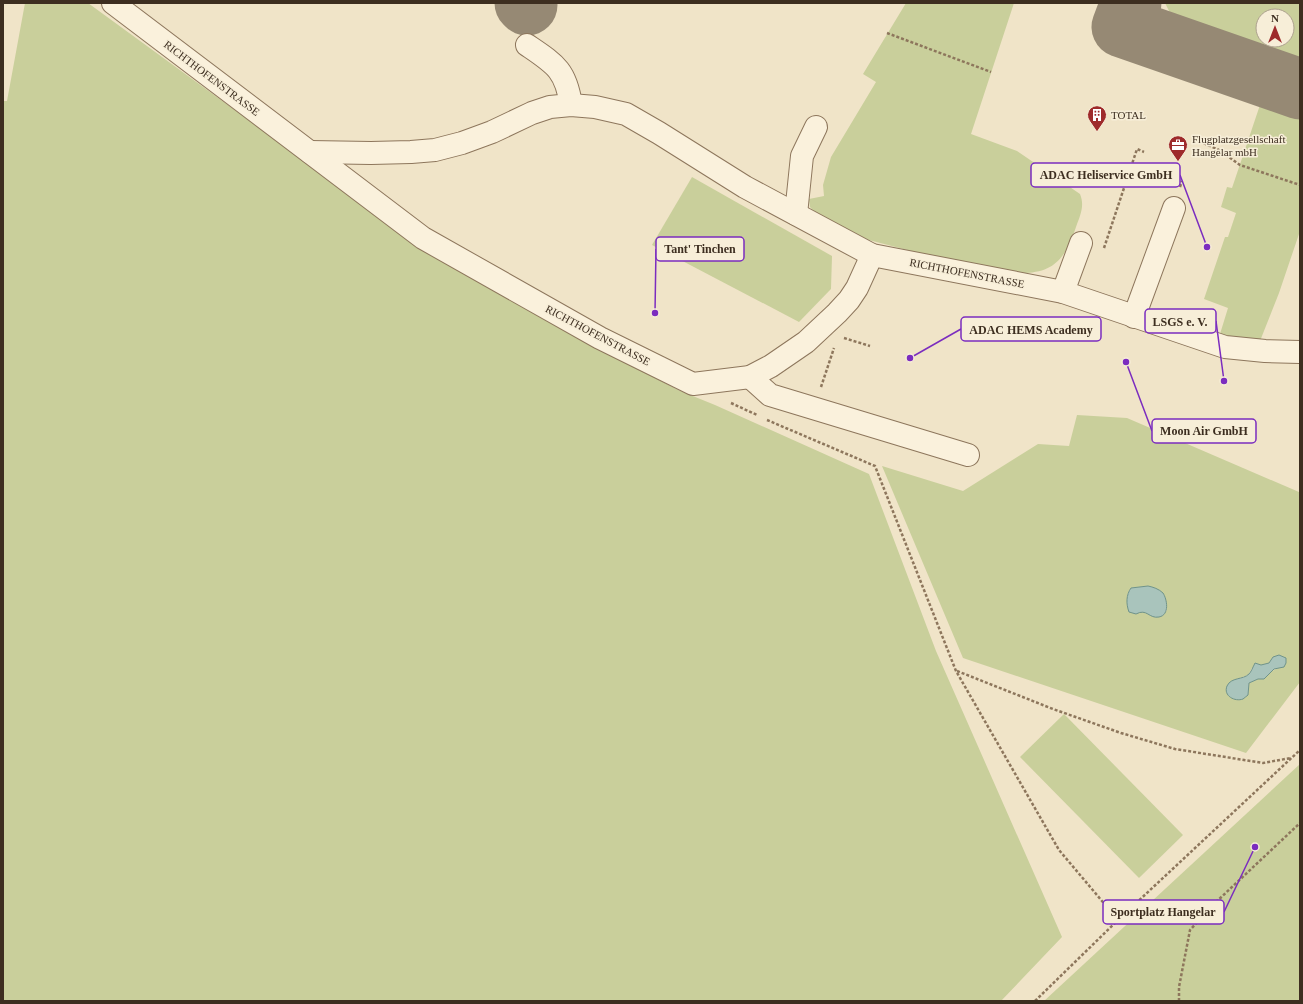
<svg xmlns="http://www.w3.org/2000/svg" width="1303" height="1004" font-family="Georgia,serif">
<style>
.green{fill:#c9cf9b;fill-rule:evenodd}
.water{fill:#a9c4bc;stroke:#6f938a}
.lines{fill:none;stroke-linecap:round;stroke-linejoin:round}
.taxiway{stroke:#968974;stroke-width:61}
.minor-casing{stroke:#8d765c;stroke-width:24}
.path{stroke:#8d765c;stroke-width:2.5;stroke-dasharray:3 2;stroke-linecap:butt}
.minor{stroke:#faf1dc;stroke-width:22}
.labels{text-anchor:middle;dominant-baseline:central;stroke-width:3;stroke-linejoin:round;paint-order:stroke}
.street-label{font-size:11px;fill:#3d2e20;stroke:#f7eed8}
.poi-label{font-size:11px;fill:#3d2e20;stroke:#f7eed8;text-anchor:start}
.leader{fill:none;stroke:#7b2cbf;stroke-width:1.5}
.callout-dot{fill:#7b2cbf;stroke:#f7eed8;stroke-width:1.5}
.callout{fill:#f7eed8;stroke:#7b2cbf;stroke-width:1.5}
.callout-label{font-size:12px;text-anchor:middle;font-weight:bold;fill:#3d2e20}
</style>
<rect width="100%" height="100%" fill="#f0e4c8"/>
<!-- green -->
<g class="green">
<polygon points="25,3 88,3 438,258 561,328 678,390 715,405 869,474 936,651 1062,937 1001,1001 3,1001 3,101 7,101"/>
<path d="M906 3H1014L971 134 1017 151 1080 194C1085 206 1080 216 1076 227 1065 259 1054 274 1018 273L911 251 865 239 820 218 810 207 809 199 824 196 823 185 831 157 876 82 863 74Z"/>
<path d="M1165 3H1300V68L1191 32 1174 21ZM1263 16H1287V40H1263Z"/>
<polygon points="1261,102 1300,115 1300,231 1279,293 1260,341 1248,342 1220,334 1228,308 1204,299 1225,237 1228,237 1236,213 1221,207 1227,187 1232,188"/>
<polygon points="692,177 832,256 831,289 799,322 652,245"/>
<path d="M1077 415 1127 418 1299 492 1300 494V682L1246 753 963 658 882 466 963 491 1038 444 1069 446ZM1149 586 1166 602 1167 610 1163 615 1152 616 1145 612 1127 606 1128 593 1131 588ZM1273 657 1278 668 1270 672 1264 679H1258L1249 683 1248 695 1240 678 1248 675 1252 668 1269 663Z"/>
<polygon points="1064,714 1183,835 1139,878 1020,757"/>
<polygon points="1300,764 1300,1001 1044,1001"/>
</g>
<!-- water -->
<g class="water">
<path d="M1148 586C1153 587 1159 589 1163 593 1167 599 1170 615 1159 617 1149 619 1147 608 1136 614L1129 612C1126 604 1126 595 1131 588Z"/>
<path d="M1279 655 1286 658V663L1284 667 1274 669 1264 679H1258L1249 683 1248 695C1246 696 1245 698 1243 699 1235 702 1223 696 1227 686 1231 677 1243 680 1249 674 1251 672 1253 667 1255 663L1261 665 1269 663 1273 657Z"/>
</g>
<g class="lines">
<!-- taxiway -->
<g class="taxiway">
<polyline points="525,3 527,5"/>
<polyline points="1131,3 1122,27 1300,89"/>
</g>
<defs>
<g id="minor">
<polyline points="113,3 423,238 600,338 693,384 750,377 771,366 806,342 837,313 849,300 857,288 872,255"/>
<path d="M527 45C555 64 566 70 571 105"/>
<polyline points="310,152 371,153 411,152 435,150 462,143 492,132 532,113 550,107 571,105 595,107 626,114 659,133 745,187 872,255 1063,292 1225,347 1265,351 1300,352"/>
<polyline points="796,214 802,156 816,127"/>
<polyline points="1063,292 1081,243"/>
<polyline points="1134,317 1174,208"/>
<polyline points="750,377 770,395 968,455"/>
</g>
</defs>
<!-- minor casing -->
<use href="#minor" class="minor-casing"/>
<!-- path -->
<g class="path">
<polyline points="887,33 991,72"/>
<polyline points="1199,141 1219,150 1240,165 1300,185"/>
<polyline points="1180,187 1182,181"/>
<polyline points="1104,248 1137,149 1144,152"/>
<polyline points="844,338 870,346"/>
<polyline points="821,387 834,348"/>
<polyline points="731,403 757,415"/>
<polyline points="767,420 875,466 956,671 1059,850 1118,920"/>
<polyline points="957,671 1053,709 1121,733 1175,749 1263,763 1291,758"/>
<polyline points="1035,1001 1118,920 1300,750"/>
<polyline points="1179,1001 1179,987 1190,930 1215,903 1300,823"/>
</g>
<!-- minor -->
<use href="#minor" class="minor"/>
</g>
<!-- icons -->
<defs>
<symbol id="building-pin" viewBox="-11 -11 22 30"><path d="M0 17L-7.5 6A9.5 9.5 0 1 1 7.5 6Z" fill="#9e2a2b" stroke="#f7eed8"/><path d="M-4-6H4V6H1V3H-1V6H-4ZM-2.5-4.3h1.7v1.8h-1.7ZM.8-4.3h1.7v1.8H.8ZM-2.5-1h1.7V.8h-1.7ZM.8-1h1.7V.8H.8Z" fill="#fff"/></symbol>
<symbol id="office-pin" viewBox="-11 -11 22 30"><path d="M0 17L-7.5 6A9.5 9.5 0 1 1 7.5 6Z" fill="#9e2a2b" stroke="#f7eed8"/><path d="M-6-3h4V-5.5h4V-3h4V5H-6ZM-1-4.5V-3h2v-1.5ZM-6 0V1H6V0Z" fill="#fff"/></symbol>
</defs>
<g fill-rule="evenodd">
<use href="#building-pin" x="1086" y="104" width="22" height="30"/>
<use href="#office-pin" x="1167" y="134" width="22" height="30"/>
</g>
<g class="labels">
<!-- street labels -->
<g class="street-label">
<text transform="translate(212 78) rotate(37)">RICHTHOFENSTRASSE</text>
<text transform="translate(967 273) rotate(11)">RICHTHOFENSTRASSE</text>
<text transform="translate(598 335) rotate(28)">RICHTHOFENSTRASSE</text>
</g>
<!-- poi labels -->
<g class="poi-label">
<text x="1111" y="115">TOTAL</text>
<text x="1192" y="139">Flugplatzgesellschaft<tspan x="1192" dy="13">Hangelar mbH</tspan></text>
</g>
</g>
<!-- callouts -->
<path class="leader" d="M1207 247L1180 175M655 313L656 249M1224 381L1216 321M910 358L961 329M1126 362L1152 431M1255 847L1224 912"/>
<g class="callout-dot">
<circle cx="1207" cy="247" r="4"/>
<circle cx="655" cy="313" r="4"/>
<circle cx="1224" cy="381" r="4"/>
<circle cx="910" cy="358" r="4"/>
<circle cx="1126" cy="362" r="4"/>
<circle cx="1255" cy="847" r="4"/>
</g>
<g class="callout">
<rect x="1031" y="163" width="149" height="24" rx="4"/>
<rect x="656" y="237" width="88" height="24" rx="4"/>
<rect x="1145" y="309" width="71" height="24" rx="4"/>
<rect x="961" y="317" width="140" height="24" rx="4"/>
<rect x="1152" y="419" width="104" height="24" rx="4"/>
<rect x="1103" y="900" width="121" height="24" rx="4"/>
</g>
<g class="callout-label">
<text x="1106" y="179">ADAC Heliservice GmbH</text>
<text x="700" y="253">Tant' Tinchen</text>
<text x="1180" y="326">LSGS e. V.</text>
<text x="1031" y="334">ADAC HEMS Academy</text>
<text x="1204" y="435">Moon Air GmbH</text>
<text x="1163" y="916">Sportplatz Hangelar</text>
</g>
<!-- border -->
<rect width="1303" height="1004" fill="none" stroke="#3d2e20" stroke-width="8"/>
<!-- north arrow -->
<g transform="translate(1275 28)"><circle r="19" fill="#f7eed8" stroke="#ada18e"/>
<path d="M0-3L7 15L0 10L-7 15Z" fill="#9e2a2b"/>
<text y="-6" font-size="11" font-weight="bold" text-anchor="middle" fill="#3d2e20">N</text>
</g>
</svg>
